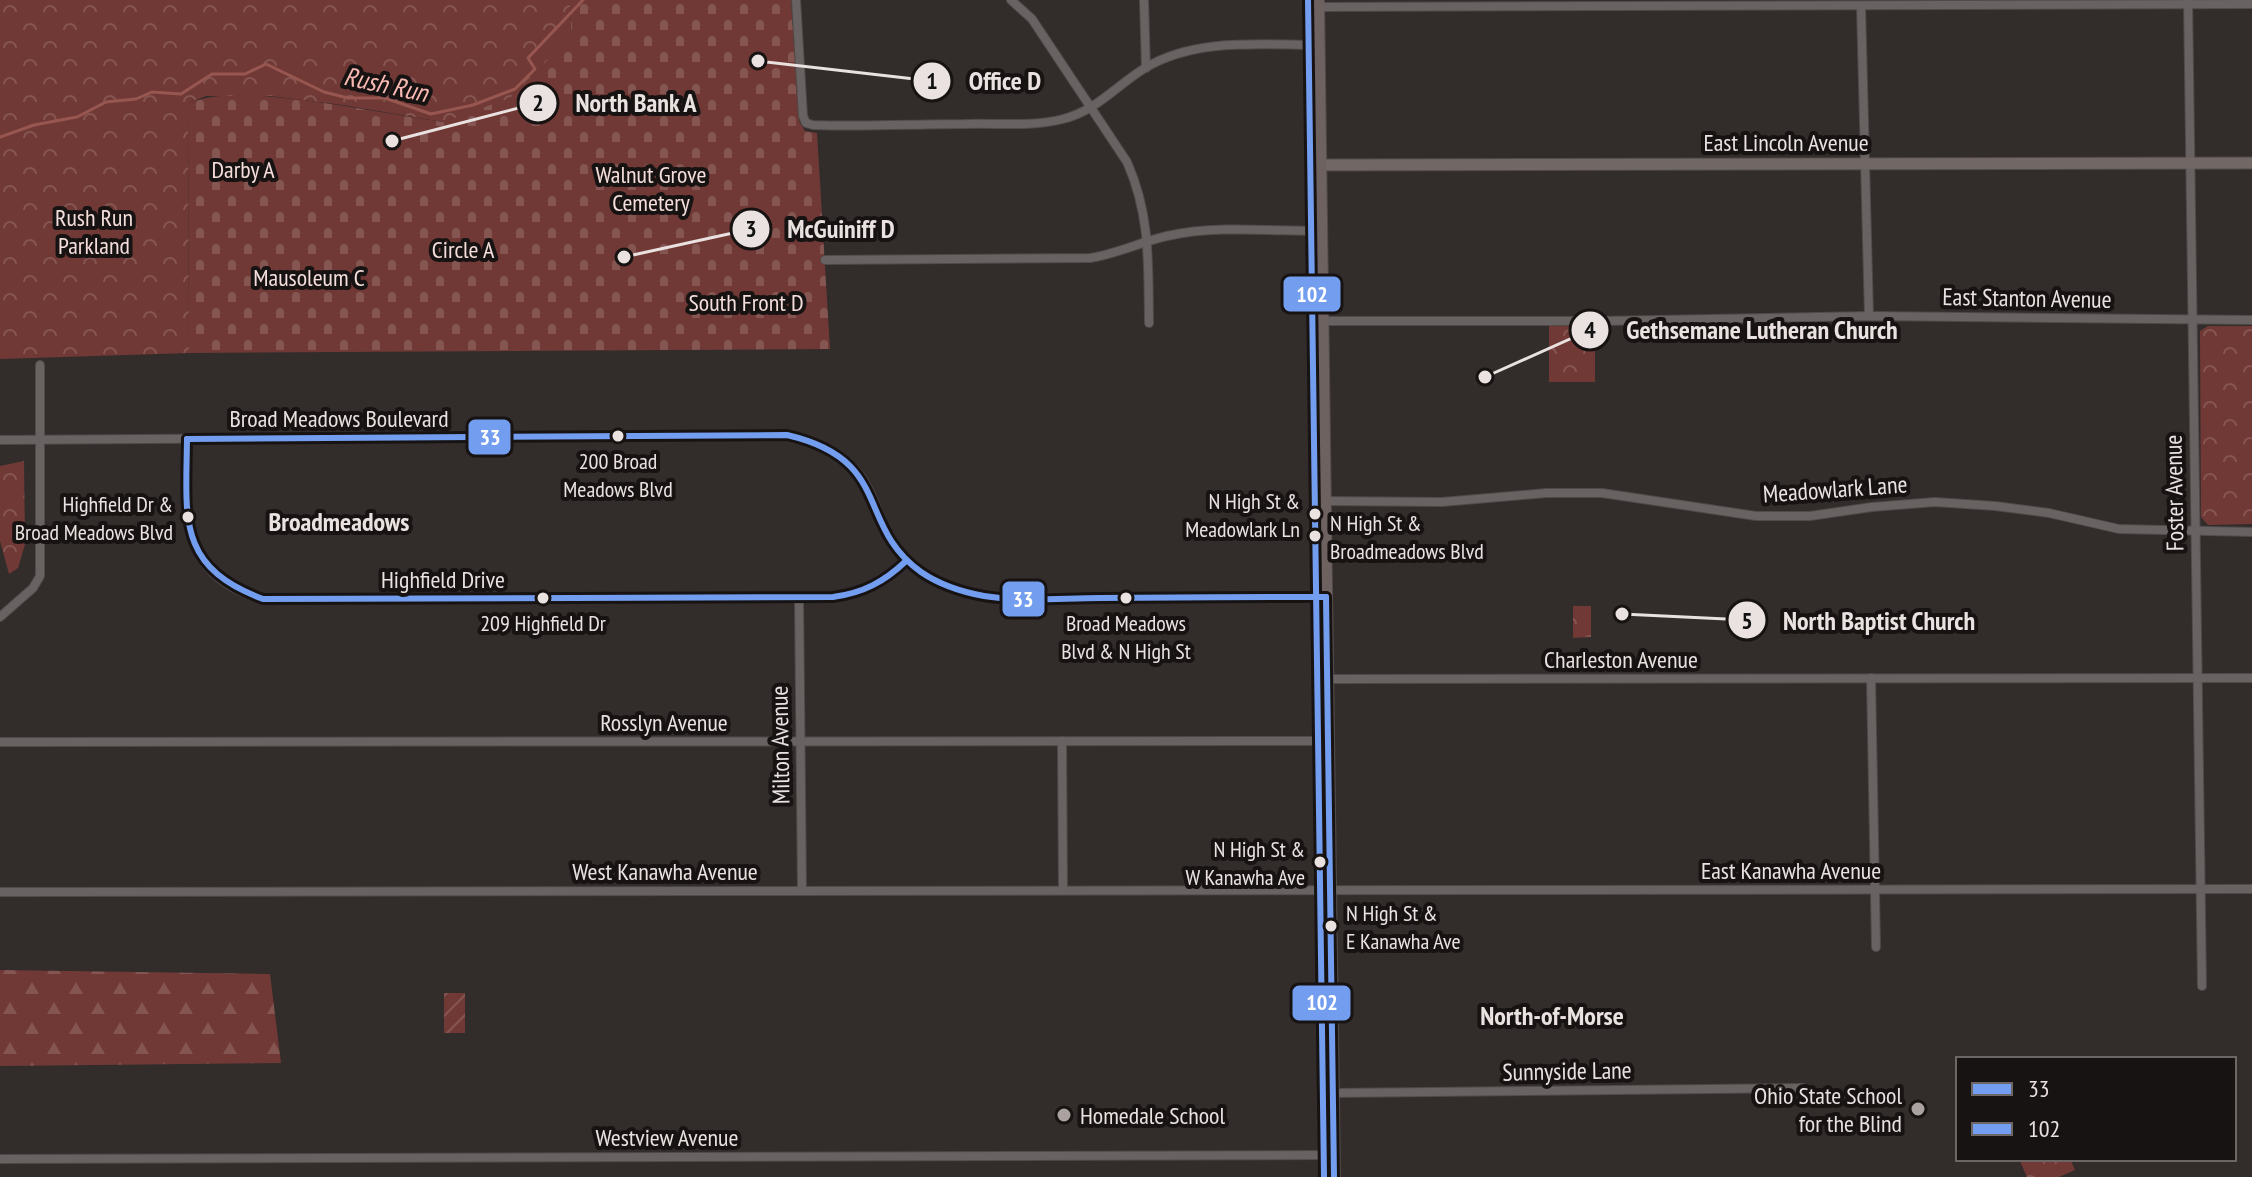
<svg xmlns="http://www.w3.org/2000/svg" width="2252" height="1177" font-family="'PT Sans Narrow',sans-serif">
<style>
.forest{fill:url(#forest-firs)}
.cemetery{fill:url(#cemetery-stones)}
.park{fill:url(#park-crowns)}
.garden{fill:url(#garden-furrows)}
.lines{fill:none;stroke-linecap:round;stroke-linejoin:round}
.stream{stroke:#975750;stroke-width:3}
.street-casing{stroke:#504a49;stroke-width:10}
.secondary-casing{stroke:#504a49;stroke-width:13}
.primary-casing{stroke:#504a49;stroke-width:14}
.street{stroke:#686362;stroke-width:8}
.secondary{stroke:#716866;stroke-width:11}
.primary{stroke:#6e6261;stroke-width:12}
.bus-1-casing{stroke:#181313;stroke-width:12}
.bus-2-casing{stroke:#181313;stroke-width:12}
.bus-1{stroke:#739eef;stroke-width:6}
.bus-2{stroke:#739eef;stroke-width:6}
.bus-dot{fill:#eae2e1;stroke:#181313;stroke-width:3}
.poi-dot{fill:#aaa2a1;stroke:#181313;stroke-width:3}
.labels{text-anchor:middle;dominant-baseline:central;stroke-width:8;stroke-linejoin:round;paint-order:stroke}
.bus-label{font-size:22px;fill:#eae2e1;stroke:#181313}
.street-label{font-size:24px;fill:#eae2e1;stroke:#181313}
.park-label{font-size:24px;fill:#f4dedb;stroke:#181313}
.poi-label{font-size:24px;fill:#eae2e1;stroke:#181313;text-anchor:end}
.water-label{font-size:26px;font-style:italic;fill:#f9bab3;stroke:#181313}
.neighbourhood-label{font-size:26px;font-weight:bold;fill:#eae2e1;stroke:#181313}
.leader{fill:none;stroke:#eae2e1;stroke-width:3}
.callout-dot{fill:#eae2e1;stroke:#181313;stroke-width:3}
.mark-label{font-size:24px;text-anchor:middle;font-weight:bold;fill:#111}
.callout-label{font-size:26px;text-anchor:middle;font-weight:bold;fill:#eae2e1;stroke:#181313;stroke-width:8;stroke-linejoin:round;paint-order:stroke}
.line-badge{stroke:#181313;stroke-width:3}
.badge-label{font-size:22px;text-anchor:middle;font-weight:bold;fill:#fff}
</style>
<defs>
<pattern id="forest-firs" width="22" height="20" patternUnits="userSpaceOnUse" patternTransform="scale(2)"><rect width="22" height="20" fill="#713935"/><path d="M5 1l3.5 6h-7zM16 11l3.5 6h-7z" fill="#855552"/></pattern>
<pattern id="cemetery-stones" width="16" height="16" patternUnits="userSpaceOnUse" patternTransform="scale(2)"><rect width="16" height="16" fill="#713935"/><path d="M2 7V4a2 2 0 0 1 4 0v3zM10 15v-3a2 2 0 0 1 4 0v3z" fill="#855552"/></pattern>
<pattern id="park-crowns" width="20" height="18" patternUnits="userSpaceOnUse" patternTransform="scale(2)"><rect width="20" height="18" fill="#713935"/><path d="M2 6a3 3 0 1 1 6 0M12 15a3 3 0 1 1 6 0" fill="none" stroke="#855552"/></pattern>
<pattern id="garden-furrows" width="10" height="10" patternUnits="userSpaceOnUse" patternTransform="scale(2)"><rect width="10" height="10" fill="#713935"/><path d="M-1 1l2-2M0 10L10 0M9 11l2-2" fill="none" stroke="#855552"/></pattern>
</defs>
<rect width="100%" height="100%" fill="#322c2b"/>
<!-- forest -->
<polygon class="forest" points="0,970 270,974 281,1063 0,1066"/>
<!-- cemetery -->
<path class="cemetery" d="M570 0H791L799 121 805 131 817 133 830 349 189 353 188 103C225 90 264 96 303 100 350 106 396 115 443 122L571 36Z"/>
<!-- park -->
<g class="park">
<polygon points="0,0 570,0 571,36 510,98 443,122 343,105 271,96 206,96 188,103 189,353 0,359"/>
<rect x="1549" y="324" width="46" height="58"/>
<polygon points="2208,326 2252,326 2252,524 2208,525 2201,517 2200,331"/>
<polygon points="24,461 25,544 18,568 9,574 0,541 0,466"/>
<polygon points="1573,606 1591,606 1591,637 1573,638"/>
<polygon points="2019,1159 2070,1159 2075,1170 2059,1177 2027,1177"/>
</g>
<!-- garden -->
<rect class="garden" x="444" y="993" width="21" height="40"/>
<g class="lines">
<!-- stream -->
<polyline class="stream" points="0,137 34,125 77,117 106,102 136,99 152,92 181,94 212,74 245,74 266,64 324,92 348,98 385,98 431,114 473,105 515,89 535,69 528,58 583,0"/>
<defs>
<g id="street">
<path d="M796 0 803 116 806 123 813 125C864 127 915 124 966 124 997 123 1032 127 1063 119 1096 111 1117 85 1145 68 1196 37 1263 45 1319 45"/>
<path d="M1011 0 1032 19 1127 162C1151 216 1148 265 1149 323"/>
<polyline points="1144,0 1146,68"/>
<polyline points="2188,0 2202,986"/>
<polyline points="1861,6 1869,316"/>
<polyline points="1319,7 2252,4"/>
<path d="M825 260 1090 258C1117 254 1140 242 1167 236 1216 225 1271 231 1321 231"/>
<polyline points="1322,321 1601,321 1869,316 2252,320"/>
<path d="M187 439C187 512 177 576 263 599L833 597C865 594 884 583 906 561"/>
<path d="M0 440 787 435C816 441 843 452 861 477 873 493 878 515 887 533 909 577 959 597 1006 598L1326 597"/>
<polyline points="1324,501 1442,502 1546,493 1602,493 1756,516 1810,516 1872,507 1935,502 1995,506 2049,513 2119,529 2252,532"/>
<polyline points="799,598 802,891"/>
<polyline points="0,617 33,588 40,576 40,365"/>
<polyline points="1871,678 1876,947"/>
<polyline points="1327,679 2252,678"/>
<polyline points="1062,741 1063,890"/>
<polyline points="0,742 1328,741"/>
<polyline points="0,892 2252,889"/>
<polyline points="1333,1093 1803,1088"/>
<polyline points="0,1159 1333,1155"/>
</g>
<polyline id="secondary" points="1320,165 2252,163"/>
<polyline id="primary" points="1318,0 1334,1177"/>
</defs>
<!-- street casing -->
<use href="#street" class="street-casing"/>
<!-- secondary casing -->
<use href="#secondary" class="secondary-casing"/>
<!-- primary casing -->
<use href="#primary" class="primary-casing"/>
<!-- street -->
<use href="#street" class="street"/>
<!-- secondary -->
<use href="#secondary" class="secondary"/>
<!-- primary -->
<use href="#primary" class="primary"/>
<defs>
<g id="bus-1">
<path d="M187 439 787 435C894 460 855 525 921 572 940 585 962 592 984 596 1021 602 1062 598 1100 598 1175 597 1251 597 1326 597"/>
<path d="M187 439C186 519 177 567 263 599L833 597C863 593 884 582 906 561"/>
<polyline points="1326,597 1334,1177"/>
</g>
<polyline id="bus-2" points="1308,0 1324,1177"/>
</defs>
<!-- bus-1 casing -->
<use href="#bus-1" class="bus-1-casing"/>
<!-- bus-2 casing -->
<use href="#bus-2" class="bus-2-casing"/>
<!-- bus-1 -->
<use href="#bus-1" class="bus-1"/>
<!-- bus-2 -->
<use href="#bus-2" class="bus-2"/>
</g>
<!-- markers -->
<g class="bus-dot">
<circle cx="618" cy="436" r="7"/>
<circle cx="1315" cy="514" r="7"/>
<circle cx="188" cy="517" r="7"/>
<circle cx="1315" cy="536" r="7"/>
<circle cx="543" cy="598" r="7"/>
<circle cx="1126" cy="598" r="7"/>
<circle cx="1320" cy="862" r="7"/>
<circle cx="1331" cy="926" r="7"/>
</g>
<g class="poi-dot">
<circle cx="1918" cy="1109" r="8"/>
<circle cx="1064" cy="1115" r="8"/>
</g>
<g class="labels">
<!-- bus labels -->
<g class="bus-label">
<text x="618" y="461">200 Broad<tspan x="618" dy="28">Meadows Blvd</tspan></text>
<text x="1300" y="501" text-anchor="end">N High St &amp;<tspan x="1300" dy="28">Meadowlark Ln</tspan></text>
<text x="173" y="504" text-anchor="end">Highfield Dr &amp;<tspan x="173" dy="28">Broad Meadows Blvd</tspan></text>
<text x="1330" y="523" text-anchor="start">N High St &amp;<tspan x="1330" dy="28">Broadmeadows Blvd</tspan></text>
<text x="543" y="623">209 Highfield Dr</text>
<text x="1126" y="623">Broad Meadows<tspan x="1126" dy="28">Blvd &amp; N High St</tspan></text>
<text x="1305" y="849" text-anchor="end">N High St &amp;<tspan x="1305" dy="28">W Kanawha Ave</tspan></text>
<text x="1346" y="913" text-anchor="start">N High St &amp;<tspan x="1346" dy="28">E Kanawha Ave</tspan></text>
</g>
<!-- street labels -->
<g class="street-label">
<text x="1786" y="142">East Lincoln Avenue</text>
<text transform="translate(2027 298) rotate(1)">East Stanton Avenue</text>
<text x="339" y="418">Broad Meadows Boulevard</text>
<text transform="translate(1835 489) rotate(-4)">Meadowlark Lane</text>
<text transform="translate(2174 493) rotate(-91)">Foster Avenue</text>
<text x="443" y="579">Highfield Drive</text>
<text x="1621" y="659">Charleston Avenue</text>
<text x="664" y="722">Rosslyn Avenue</text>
<text transform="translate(780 745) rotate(-91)">Milton Avenue</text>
<text x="1791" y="870">East Kanawha Avenue</text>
<text x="665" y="871">West Kanawha Avenue</text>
<text transform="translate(1567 1071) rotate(-1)">Sunnyside Lane</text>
<text x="667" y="1137">Westview Avenue</text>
</g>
<!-- park labels -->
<g class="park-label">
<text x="243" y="169">Darby A</text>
<text x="651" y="174">Walnut Grove<tspan x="651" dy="28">Cemetery</tspan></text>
<text x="94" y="217">Rush Run<tspan x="94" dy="28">Parkland</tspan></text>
<text x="463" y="249">Circle A</text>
<text x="309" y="277">Mausoleum C</text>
<text x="746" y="302">South Front D</text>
</g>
<!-- poi labels -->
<g class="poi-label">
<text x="1902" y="1095">Ohio State School<tspan x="1902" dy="28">for the Blind</tspan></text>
<text x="1080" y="1115" text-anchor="start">Homedale School</text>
</g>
<!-- water labels -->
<g class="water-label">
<text transform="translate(386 84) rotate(12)">Rush Run</text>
</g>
<!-- neighbourhood labels -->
<g class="neighbourhood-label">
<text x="339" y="521">Broadmeadows</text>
<text x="1552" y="1015">North-of-Morse</text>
</g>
</g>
<!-- callouts -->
<path class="leader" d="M758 61L932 81M392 141L538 103M624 257L751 229M1485 377L1590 330M1622 614L1747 620"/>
<g class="callout-dot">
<circle cx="758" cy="61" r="8"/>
<circle cx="392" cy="141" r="8"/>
<circle cx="624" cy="257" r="8"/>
<circle cx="1485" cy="377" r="8"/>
<circle cx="1622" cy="614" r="8"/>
<circle cx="932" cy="81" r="20"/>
<circle cx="538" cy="103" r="20"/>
<circle cx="751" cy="229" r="20"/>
<circle cx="1590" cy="330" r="20"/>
<circle cx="1747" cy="620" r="20"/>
</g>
<g class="mark-label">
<text x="932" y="89">1</text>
<text x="538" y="111">2</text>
<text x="751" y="237">3</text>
<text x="1590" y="338">4</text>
<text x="1747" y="629">5</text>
</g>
<g class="callout-label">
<text x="1005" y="90">Office D</text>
<text x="636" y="112">North Bank A</text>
<text x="841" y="238">McGuiniff D</text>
<text x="1762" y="339">Gethsemane Lutheran Church</text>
<text x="1879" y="630">North Baptist Church</text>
</g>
<g class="line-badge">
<rect x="1282" y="275" width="60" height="38" rx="8" fill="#739eef"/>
<rect x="467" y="418" width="45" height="38" rx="8" fill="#739eef"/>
<rect x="1001" y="580" width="45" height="38" rx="8" fill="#739eef"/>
<rect x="1291" y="984" width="61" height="38" rx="8" fill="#739eef"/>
</g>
<g class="badge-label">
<text x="1312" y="302">102</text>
<text x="490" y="445">33</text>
<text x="1023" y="607">33</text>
<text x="1322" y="1010">102</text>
</g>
<!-- legend -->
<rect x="1956" y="1057" width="280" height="104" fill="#181313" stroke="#6c6665" stroke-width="2"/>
<rect x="1972" y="1083" width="40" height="12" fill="#739eef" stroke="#6c6665" stroke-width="2"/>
<text x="2028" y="1097" font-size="24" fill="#eae2e1">33</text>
<rect x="1972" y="1123" width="40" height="12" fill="#739eef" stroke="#6c6665" stroke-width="2"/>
<text x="2028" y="1137" font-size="24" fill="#eae2e1">102</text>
</svg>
